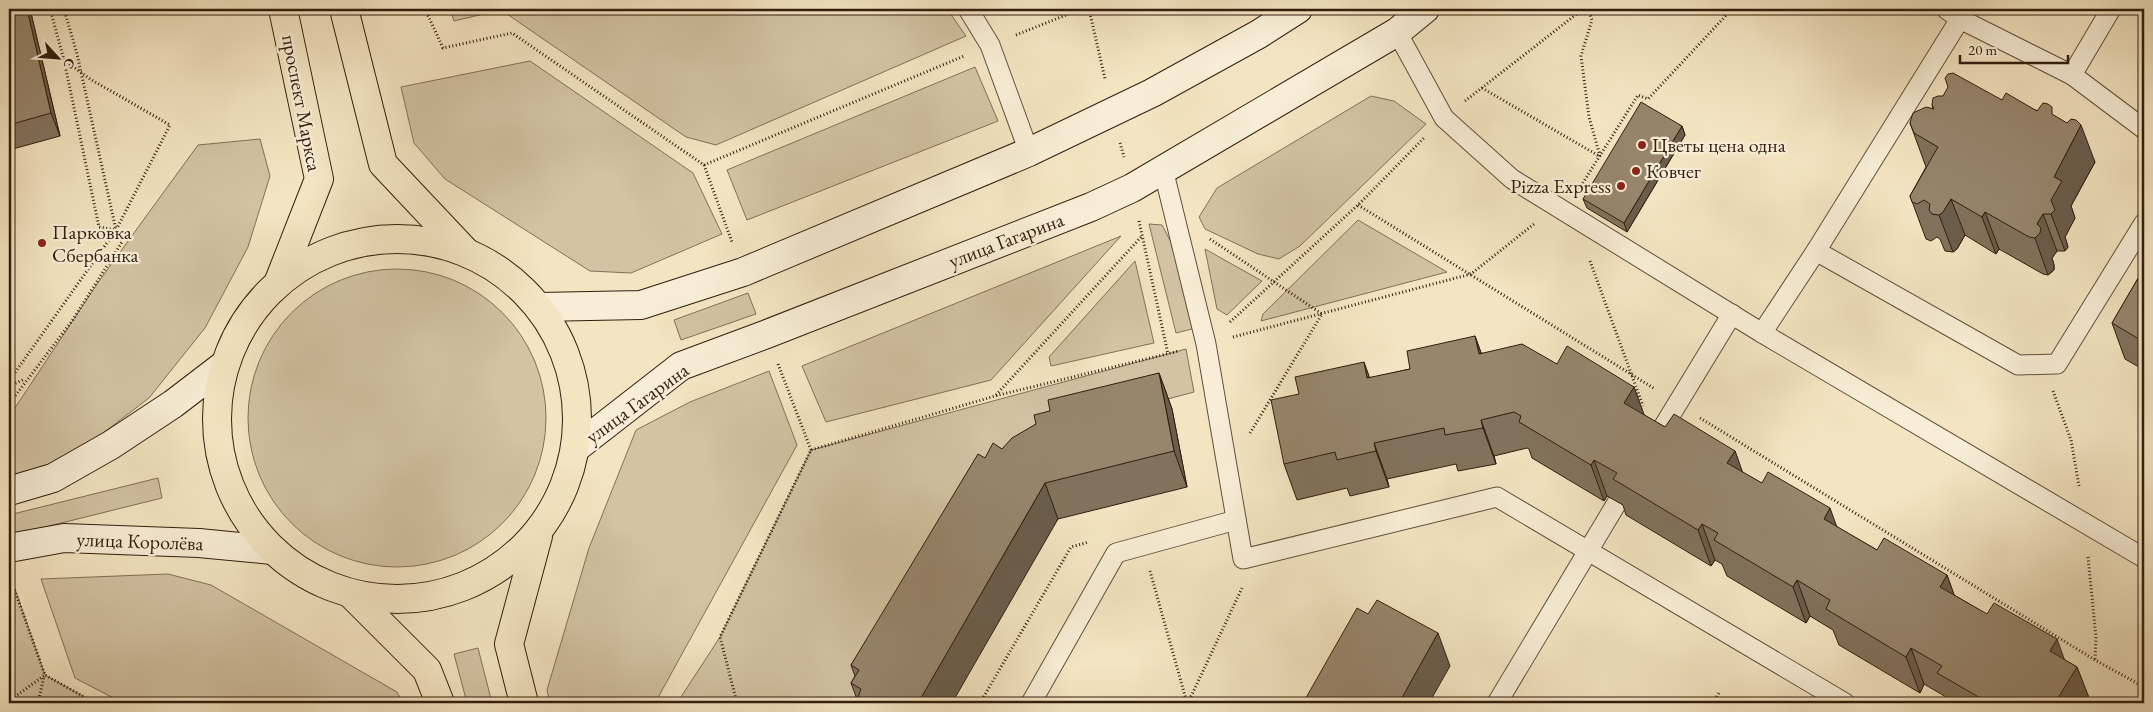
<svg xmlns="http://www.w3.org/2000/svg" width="2153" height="712" font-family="'EB Garamond',serif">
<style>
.green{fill:#d3c3a3;stroke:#827058}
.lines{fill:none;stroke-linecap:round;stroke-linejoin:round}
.service-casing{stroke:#624f3b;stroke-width:21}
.secondary-casing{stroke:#321d0e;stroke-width:30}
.primary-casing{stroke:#321d0e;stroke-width:30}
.path{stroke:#321d0e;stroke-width:3;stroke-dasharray:1 2.5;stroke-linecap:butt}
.service{stroke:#f8eed7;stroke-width:19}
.secondary{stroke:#f8eed7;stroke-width:28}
.primary{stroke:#f4e5c2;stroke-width:28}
.wall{fill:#82725d;stroke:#321d0e}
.shaded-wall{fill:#6a5d4c;stroke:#321d0e}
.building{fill:#97856c;stroke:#321d0e}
.poi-dot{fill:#8f2418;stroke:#f8eed7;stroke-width:2}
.labels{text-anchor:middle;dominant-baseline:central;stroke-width:4.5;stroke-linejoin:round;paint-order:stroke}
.street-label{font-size:20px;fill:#321d0e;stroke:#f8eed7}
.poi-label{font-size:20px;fill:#321d0e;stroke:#f8eed7;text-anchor:start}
</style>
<rect width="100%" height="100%" fill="#f4e5c2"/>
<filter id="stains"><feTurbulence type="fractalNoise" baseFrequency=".004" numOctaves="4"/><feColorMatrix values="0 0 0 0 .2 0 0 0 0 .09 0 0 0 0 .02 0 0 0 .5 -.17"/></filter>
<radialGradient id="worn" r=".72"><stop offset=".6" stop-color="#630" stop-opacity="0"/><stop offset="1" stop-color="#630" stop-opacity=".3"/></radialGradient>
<!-- green -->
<g class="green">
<polygon points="450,9 947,9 966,36 716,145 686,137 501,10 454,21"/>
<polygon points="530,61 693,173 722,234 631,273 590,271 445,179 414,143 401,87"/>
<polygon points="975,67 998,121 747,220 727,170"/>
<polygon points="1371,96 1394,101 1426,124 1300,246 1279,259 1258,254 1205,229 1199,217 1217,188"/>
<polygon points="260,139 270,176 248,247 205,328 149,398 98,437 52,463 9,477 9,417 99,281 198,145"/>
<polygon points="1358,220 1447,272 1261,321 1263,314"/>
<polygon points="1149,224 1162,225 1175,250 1196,328 1176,333"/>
<polygon points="1121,236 991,380 826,422 802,366"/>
<polygon points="1205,249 1262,281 1227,315 1217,309"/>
<polygon points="1135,261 1154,343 1051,366 1049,357"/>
<circle cx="397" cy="418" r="149"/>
<polygon points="748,293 756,314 681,340 674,320"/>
<polygon points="1186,349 1194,392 1052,430 989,478 852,703 677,703 720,637 811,450"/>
<polygon points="769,371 797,445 655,703 550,703 547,690 589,548 636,430 690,402"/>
<polygon points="158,478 162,498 9,536 9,515"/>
<polygon points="9,572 45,675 95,703 9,703"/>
<polygon points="168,574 211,585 397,692 403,703 123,703 75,678 41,579"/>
<polygon points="478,648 492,703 467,703 454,654"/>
</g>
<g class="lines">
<defs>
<g id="service">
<polyline points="968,9 990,45 1029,152"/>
<polyline points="1946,9 1960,19 2072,75 2144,129"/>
<polyline points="1960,19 1816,251 2018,365 2057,364 2144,223"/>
<polyline points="1397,32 1444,118 1512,179 1762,333 2144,558"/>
<polyline points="2072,75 2111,9"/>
<polyline points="1163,169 1206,344 1243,559 1497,497 1845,703"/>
<polyline points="1762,333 1816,251"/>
<polyline points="1651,447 1732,314"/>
<polyline points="1031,703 1116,553 1236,520"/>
<polyline points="1497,703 1630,481"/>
</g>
<g id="secondary">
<polyline points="539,307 641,305 743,272 1029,152 1152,93 1259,34 1298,9"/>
<polyline points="577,447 681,366 767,334 1091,207 1132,188 1397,32 1425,9"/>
<polyline points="9,491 53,478 111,445 173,404 224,365"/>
<polyline points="9,548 64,538 199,543 272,550"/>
</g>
<g id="primary">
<polyline points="344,9 383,164 465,251"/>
<circle cx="397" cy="419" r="180"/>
<polyline points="279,281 319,179 283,9"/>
<polyline points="351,594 427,670 440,703"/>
<polyline points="524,703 509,644 538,536"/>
</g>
</defs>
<!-- service casing -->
<use href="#service" class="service-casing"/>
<!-- secondary casing -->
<use href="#secondary" class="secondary-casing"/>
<!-- primary casing -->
<use href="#primary" class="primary-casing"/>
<!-- path -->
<g class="path">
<polyline points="50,9 64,60"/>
<polyline points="425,9 443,48 512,33 704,165 732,242"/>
<polyline points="1089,9 1105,79"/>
<polyline points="1588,9 1592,20 1581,56 1589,117 1600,156"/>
<polyline points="1016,35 1081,9"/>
<polyline points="1482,88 1599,156"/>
<polyline points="1465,101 1583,9"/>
<polyline points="1120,143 1124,157"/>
<polyline points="704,165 964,56"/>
<polyline points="1579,189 1638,95 1648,99 1732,9"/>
<polyline points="1358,205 1655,389"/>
<polyline points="1139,221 1168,354"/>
<polyline points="1210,239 1322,314 1250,433"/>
<polyline points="1590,261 1643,406"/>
<polyline points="1230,322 1358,205 1425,137"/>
<polyline points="1233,337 1471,274 1534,224"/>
<polyline points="778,364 811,450"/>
<polyline points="9,381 116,230 170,125 90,79 64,60 99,227 116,230"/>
<polyline points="9,386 25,379"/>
<polyline points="2053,391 2071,440 2079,486"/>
<polyline points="996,395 1142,236"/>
<polyline points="9,404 72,321 122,242 116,230 77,54 64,9"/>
<polyline points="1700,418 2095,660 2144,687"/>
<polyline points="2088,557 2096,637 2095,660"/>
<polyline points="1150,571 1187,703"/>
<polyline points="11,580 45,675 95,703"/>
<polyline points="9,701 45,675"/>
<polyline points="38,703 44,676"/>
<polyline points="737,703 720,637 811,450 995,396 1179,351"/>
<polyline points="980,703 1071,547 1089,542"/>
<polyline points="1188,703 1243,586"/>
<polyline points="1713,703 1719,693"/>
</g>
<!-- service -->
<use href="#service" class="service"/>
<!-- secondary -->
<use href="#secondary" class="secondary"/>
<!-- primary -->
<use href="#primary" class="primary"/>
</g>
<!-- wall -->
<g class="wall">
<polygon points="9,9 30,9 60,136 9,150"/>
<polygon points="1943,96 2002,100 2055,116 2095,162 2071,206 2075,218 2065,237 2068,247 2065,251 2057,251 2052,258 2054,265 2054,270 2048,275 2043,274 1999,249 1996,254 1965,235 1957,249 1953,252 1945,251 1940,239 1937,237 1931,241 1926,239 1910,196 1926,167 1910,123 1933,109 1932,105"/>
<polygon points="1682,126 1685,135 1627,232 1587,208 1583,199"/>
<polygon points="2144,268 2144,370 2125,359 2112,323"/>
<polygon points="1475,336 1481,353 1557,364 1634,387 1644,415 1665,427 1735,451 1742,472 1877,550 1947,575 1954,595 2077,667 2091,703 1948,703 1946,697 1924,684 1920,693 1839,645 1833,630 1810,616 1806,623 1727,576 1722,564 1715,560 1711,566 1626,515 1623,505 1607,496 1604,501 1532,458 1529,449 1527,448 1494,456 1496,464 1458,471 1456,464 1387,479 1389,487 1350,496 1347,488 1297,500 1284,464 1370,378 1410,369"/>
<polygon points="1159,373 1172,409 1187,487 1058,519 857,699 851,683 855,676 851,665 985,458 1002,449 1036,424 1050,411"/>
</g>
<!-- shaded-wall -->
<g class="shaded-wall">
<polygon points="27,9 30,9 60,136 51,113"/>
<polygon points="2081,125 2095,162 2071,206 2075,218 2065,237 2068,247 2065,251 2051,214 2051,200 2054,177"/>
<polygon points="1682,126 1685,135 1627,232 1624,223"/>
<polygon points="1951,199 1965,235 1957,249 1953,252 1939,215"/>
<polygon points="1985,212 1999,249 1996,254 1982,217"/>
<polygon points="2043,214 2057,251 2052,258 2054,265 2054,270 2048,275 2035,238 2037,224"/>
<polygon points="1475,336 1488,372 1479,354"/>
<polygon points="1364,362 1377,398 1367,378"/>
<polygon points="1159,373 1172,409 1187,487 1174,451"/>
<polygon points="1634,387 1647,423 1624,403"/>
<polygon points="1481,420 1494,456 1496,464 1483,428"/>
<polygon points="1374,443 1387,479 1389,487 1376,451"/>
<polygon points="1735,451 1748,487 1727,463"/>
<polygon points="1594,460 1607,496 1604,501 1591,465"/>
<polygon points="1045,483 1058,519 952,703 918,703"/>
<polygon points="1830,508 1843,544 1824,519"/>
<polygon points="1702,524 1715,560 1711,566 1698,530"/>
<polygon points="1947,575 1960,611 1940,587"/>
<polygon points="1797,580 1810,616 1806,623 1793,587"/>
<polygon points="1438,633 1450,666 1429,703 1399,703"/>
<polygon points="2057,639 2070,675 2050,651"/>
<polygon points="1911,648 1924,684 1920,693 1906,657"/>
<polygon points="2077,667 2091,703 2055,703"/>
</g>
<!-- building -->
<g class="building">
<polygon points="9,9 27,9 51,113 9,125"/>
<polygon points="1953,73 2002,100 2006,93 2037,111 2043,103 2048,104 2052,107 2052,114 2067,123 2071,119 2076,120 2081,125 2054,177 2062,181 2051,200 2055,210 2051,214 2043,214 2037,224 2041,228 2040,233 2035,238 2029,237 1985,212 1982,217 1951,199 1943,212 1939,215 1932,214 1929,210 1930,204 1924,200 1917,204 1912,202 1910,196 1938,147 1914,133 1910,123 1913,113 1926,107 1934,109 1932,105 1933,98 1938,96 1943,96 1948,87 1945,78 1948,74"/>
<polygon points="1641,102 1682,126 1624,223 1583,199"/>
<polygon points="2144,268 2144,342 2112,323"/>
<polygon points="1475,336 1479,354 1522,344 1557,364 1567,346 1634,387 1624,403 1665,427 1674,414 1735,451 1727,463 1762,483 1768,472 1830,508 1824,519 1877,550 1884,538 1947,575 1940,587 1987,614 1994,603 2057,639 2050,651 2077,667 2055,703 1989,703 1937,673 1942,666 1911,648 1906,657 1826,609 1830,600 1797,580 1793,587 1714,540 1718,533 1702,524 1698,530 1613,479 1617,473 1594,460 1591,465 1519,422 1521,416 1514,412 1481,420 1483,428 1445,435 1444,428 1374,443 1376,451 1337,460 1335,452 1284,464 1271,400 1299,394 1295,377 1364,362 1367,378 1410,369 1407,351"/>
<polygon points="1159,373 1174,451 1045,483 918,703 856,703 861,689 851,683 859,670 851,665 978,454 985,458 993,443 1002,449 1012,438 1036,424 1034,415 1050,411 1048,400"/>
<polygon points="1377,600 1438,633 1399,703 1303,703 1357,608 1368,614"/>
</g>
<!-- markers -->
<g class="poi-dot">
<circle cx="1642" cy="145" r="5"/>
<circle cx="1636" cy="171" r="5"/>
<circle cx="1621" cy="186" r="5"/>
<circle cx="42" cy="243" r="5"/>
</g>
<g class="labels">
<!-- street labels -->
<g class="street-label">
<text transform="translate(302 103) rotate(79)">проспект Маркса</text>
<text transform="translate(1006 240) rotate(-21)">улица Гагарина</text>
<text transform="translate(637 403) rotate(-36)">улица Гагарина</text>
<text transform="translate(140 541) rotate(2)">улица Королёва</text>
</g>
<!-- poi labels -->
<g class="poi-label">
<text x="1652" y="145">Цветы цена одна</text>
<text x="1646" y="171">Ковчег</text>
<text x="1611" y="186" text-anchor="end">Pizza Express</text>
<text x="52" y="232">Парковка<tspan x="52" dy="23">Сбербанка</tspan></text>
</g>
</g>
<!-- margin -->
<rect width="2153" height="712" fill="none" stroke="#f4e5c2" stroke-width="30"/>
<rect x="10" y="10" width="2133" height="692" fill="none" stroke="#321d0e" stroke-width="2.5"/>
<rect x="15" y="15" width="2123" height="682" fill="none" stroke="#321d0e"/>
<!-- north arrow -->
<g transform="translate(58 58) rotate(116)" stroke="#f8eed7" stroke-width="4" paint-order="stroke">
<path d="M0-4L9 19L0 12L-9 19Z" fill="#321d0e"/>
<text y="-8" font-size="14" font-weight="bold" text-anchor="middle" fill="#321d0e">С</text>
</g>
<!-- scale -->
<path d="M1960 55v8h108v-8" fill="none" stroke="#321d0e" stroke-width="2.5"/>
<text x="1968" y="55" font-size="15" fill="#321d0e" stroke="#f8eed7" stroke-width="4" paint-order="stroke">20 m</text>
<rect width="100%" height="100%" filter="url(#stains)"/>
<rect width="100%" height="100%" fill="url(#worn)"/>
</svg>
